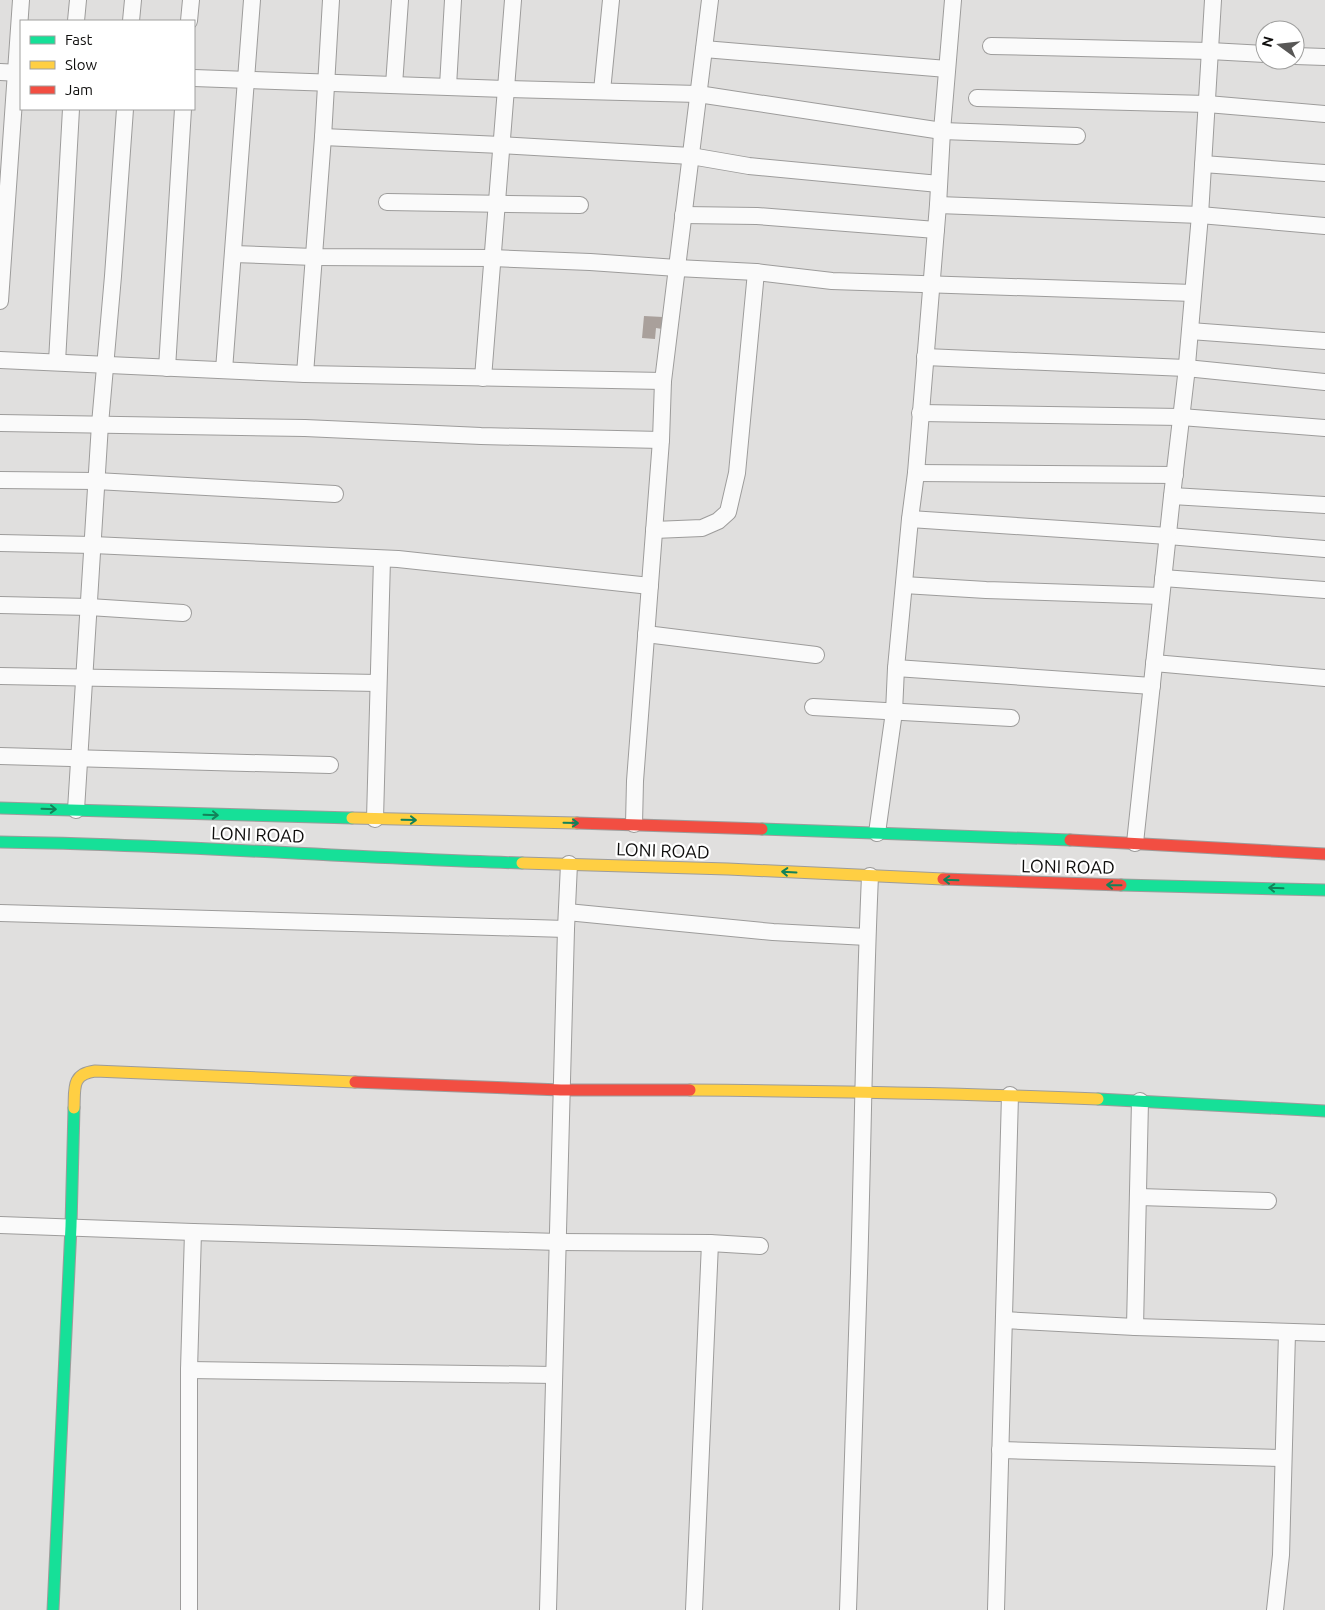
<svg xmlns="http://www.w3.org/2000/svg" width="1325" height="1610" font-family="Ubuntu,sans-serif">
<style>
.building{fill:#a9a09b}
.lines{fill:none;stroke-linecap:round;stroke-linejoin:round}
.street-casing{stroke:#9d9c9b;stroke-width:18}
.fast-casing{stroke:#9d9c9b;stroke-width:13}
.slow-casing{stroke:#9d9c9b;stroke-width:13}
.jam-casing{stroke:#9d9c9b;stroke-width:13}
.street{stroke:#fafafa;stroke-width:16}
.fast{stroke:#16e098;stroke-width:11}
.slow{stroke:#ffcf43;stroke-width:11}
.jam{stroke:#f24e42;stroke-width:11}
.oneway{stroke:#138259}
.labels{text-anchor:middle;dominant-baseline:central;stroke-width:4.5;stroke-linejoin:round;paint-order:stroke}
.street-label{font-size:18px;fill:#0f0e0d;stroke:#fff}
</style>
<rect width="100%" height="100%" fill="#e0dfde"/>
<!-- building -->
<polygon class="building" points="644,316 663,317 662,329 656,328 655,339 642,338"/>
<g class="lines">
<defs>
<g id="street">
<polyline points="76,21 78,0"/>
<polyline points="131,21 133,0"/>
<polyline points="189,21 191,0"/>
<polyline points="991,46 1210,51 1265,54"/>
<polyline points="704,49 947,69"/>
<polyline points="1295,56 1325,57"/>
<polyline points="0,72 21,73"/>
<polyline points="194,78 505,89 698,94 942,131 1077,136"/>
<polyline points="394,85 400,0"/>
<polyline points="448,86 453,0"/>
<polyline points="602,91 611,0"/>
<polyline points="977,98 1207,104 1325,114"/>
<polyline points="323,137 501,145 691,156 749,166 939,184"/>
<polyline points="1203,164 1325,173"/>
<polyline points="387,202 580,205"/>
<polyline points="938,205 1200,215 1325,226"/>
<polyline points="683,215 757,216 936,230"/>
<polyline points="233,254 314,257 492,258 590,262 677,268 756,272 832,281 1193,293"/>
<polyline points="0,301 21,0"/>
<polyline points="1190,331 1325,341"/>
<polyline points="925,357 1186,368 1325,382"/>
<polyline points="0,360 305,374 663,381"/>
<polyline points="57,362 71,109"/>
<polyline points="167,368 183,109"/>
<polyline points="224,370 252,0"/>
<polyline points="305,374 323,137 331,0"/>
<polyline points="483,378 513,0"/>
<polyline points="920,413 1181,417 1325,428"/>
<polyline points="0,423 305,428 481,436 661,440"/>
<polyline points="916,473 1175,475"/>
<polyline points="0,480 96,481 335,494"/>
<polyline points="1172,496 1325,505"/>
<polyline points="910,519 1168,536 1325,549"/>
<polyline points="654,530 702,528 718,521 728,512 737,473 756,272"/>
<polyline points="0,543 93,545 398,559 650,586"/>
<polyline points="1163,578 1325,590"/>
<polyline points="904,585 986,590 1161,596"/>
<polyline points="0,605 89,607 183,613"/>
<polyline points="646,634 816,655"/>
<polyline points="1154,663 1325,678"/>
<polyline points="896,668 1152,686"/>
<polyline points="0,676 378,683"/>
<polyline points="813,707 1011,718"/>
<path d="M0 756C110 760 220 762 330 765"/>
<polyline points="76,810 100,424 113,276 125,109"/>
<polyline points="375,819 382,559"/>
<polyline points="634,824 635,781 661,440 663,381 710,0"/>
<polyline points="877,833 894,712 896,668 910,519 916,473 938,205 942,131 953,0"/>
<polyline points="1135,843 1172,496 1186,376 1200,215 1213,0"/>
<polyline points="567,912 773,932 867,937"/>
<polyline points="0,913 566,929"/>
<polyline points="1139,1197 1268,1201"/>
<polyline points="0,1225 193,1232 559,1242 710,1243 760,1246"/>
<polyline points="1004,1320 1135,1327 1325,1333"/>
<polyline points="1135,1327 1140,1101"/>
<polyline points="189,1370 554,1375"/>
<polyline points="1000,1450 1282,1458"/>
<polyline points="189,1610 189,1370 193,1232"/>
<polyline points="548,1610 566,929 569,864"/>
<polyline points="694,1610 710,1243"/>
<path d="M848 1610C851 1498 855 1386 859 1273 863 1141 864 1009 870 876"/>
<polyline points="996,1610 1010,1095"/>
<polyline points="1275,1610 1281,1555 1287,1333"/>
</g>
<g id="fast">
<polyline points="0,808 352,818"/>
<polyline points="762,829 1070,840"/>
<path d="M0 842C174 844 348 858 522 863"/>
<polyline points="1121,885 1325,890"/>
<polyline points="1098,1099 1325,1111"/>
<polyline points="53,1610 71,1226 74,1108"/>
</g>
<g id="slow">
<polyline points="352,818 577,823"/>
<polyline points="522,863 728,869 943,879"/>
<path d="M690 1090C826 1091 962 1093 1098 1099"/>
<path d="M74 1108C75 1089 71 1074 95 1071L355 1082"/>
</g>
<g id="jam">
<polyline points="577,823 762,829"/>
<polyline points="1070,840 1325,854"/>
<polyline points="943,879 1121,885"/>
<polyline points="355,1082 561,1090 690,1090"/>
</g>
</defs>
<!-- street casing -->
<use href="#street" class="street-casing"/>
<!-- fast casing -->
<use href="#fast" class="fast-casing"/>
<!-- slow casing -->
<use href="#slow" class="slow-casing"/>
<!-- jam casing -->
<use href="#jam" class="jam-casing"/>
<!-- street -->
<use href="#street" class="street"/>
<!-- fast -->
<use href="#fast" class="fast"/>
<!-- slow -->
<use href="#slow" class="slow"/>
<!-- jam -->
<use href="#jam" class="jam"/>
</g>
<!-- one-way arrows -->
<defs><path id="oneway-shaft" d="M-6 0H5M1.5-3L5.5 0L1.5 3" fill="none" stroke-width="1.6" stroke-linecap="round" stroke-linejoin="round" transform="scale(1.25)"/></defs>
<g class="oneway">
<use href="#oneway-shaft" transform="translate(49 809) rotate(2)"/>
<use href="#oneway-shaft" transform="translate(211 815) rotate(2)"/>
<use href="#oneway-shaft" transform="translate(409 820) rotate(1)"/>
<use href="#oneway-shaft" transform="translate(571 823) rotate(1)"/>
<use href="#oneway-shaft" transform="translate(789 872) rotate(-177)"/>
<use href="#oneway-shaft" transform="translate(951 880) rotate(-178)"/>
<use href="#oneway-shaft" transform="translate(1114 885) rotate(-179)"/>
<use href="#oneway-shaft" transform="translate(1276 888) rotate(-178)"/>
</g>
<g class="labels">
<!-- street labels -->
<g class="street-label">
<text transform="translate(258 834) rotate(2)">LONI ROAD</text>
<text transform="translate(663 850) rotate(2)">LONI ROAD</text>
<text transform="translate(1068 866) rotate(1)">LONI ROAD</text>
</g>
</g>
<!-- legend -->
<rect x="20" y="20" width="175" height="90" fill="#ffffff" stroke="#9f9f9e"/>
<rect x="30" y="36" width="25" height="8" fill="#16e098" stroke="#9f9f9e"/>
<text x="65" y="45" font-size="15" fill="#0f0e0d">Fast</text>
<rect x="30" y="61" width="25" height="8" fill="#ffcf43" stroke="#9f9f9e"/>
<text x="65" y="70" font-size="15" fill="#0f0e0d">Slow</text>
<rect x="30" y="86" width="25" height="8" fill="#f24e42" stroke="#9f9f9e"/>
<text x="65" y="95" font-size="15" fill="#0f0e0d">Jam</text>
<!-- north arrow -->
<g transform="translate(1280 45) rotate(285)"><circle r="24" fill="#ffffff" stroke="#9f9f9e"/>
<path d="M0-4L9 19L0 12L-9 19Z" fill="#585756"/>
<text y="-8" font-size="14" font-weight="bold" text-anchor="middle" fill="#0f0e0d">N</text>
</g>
</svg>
